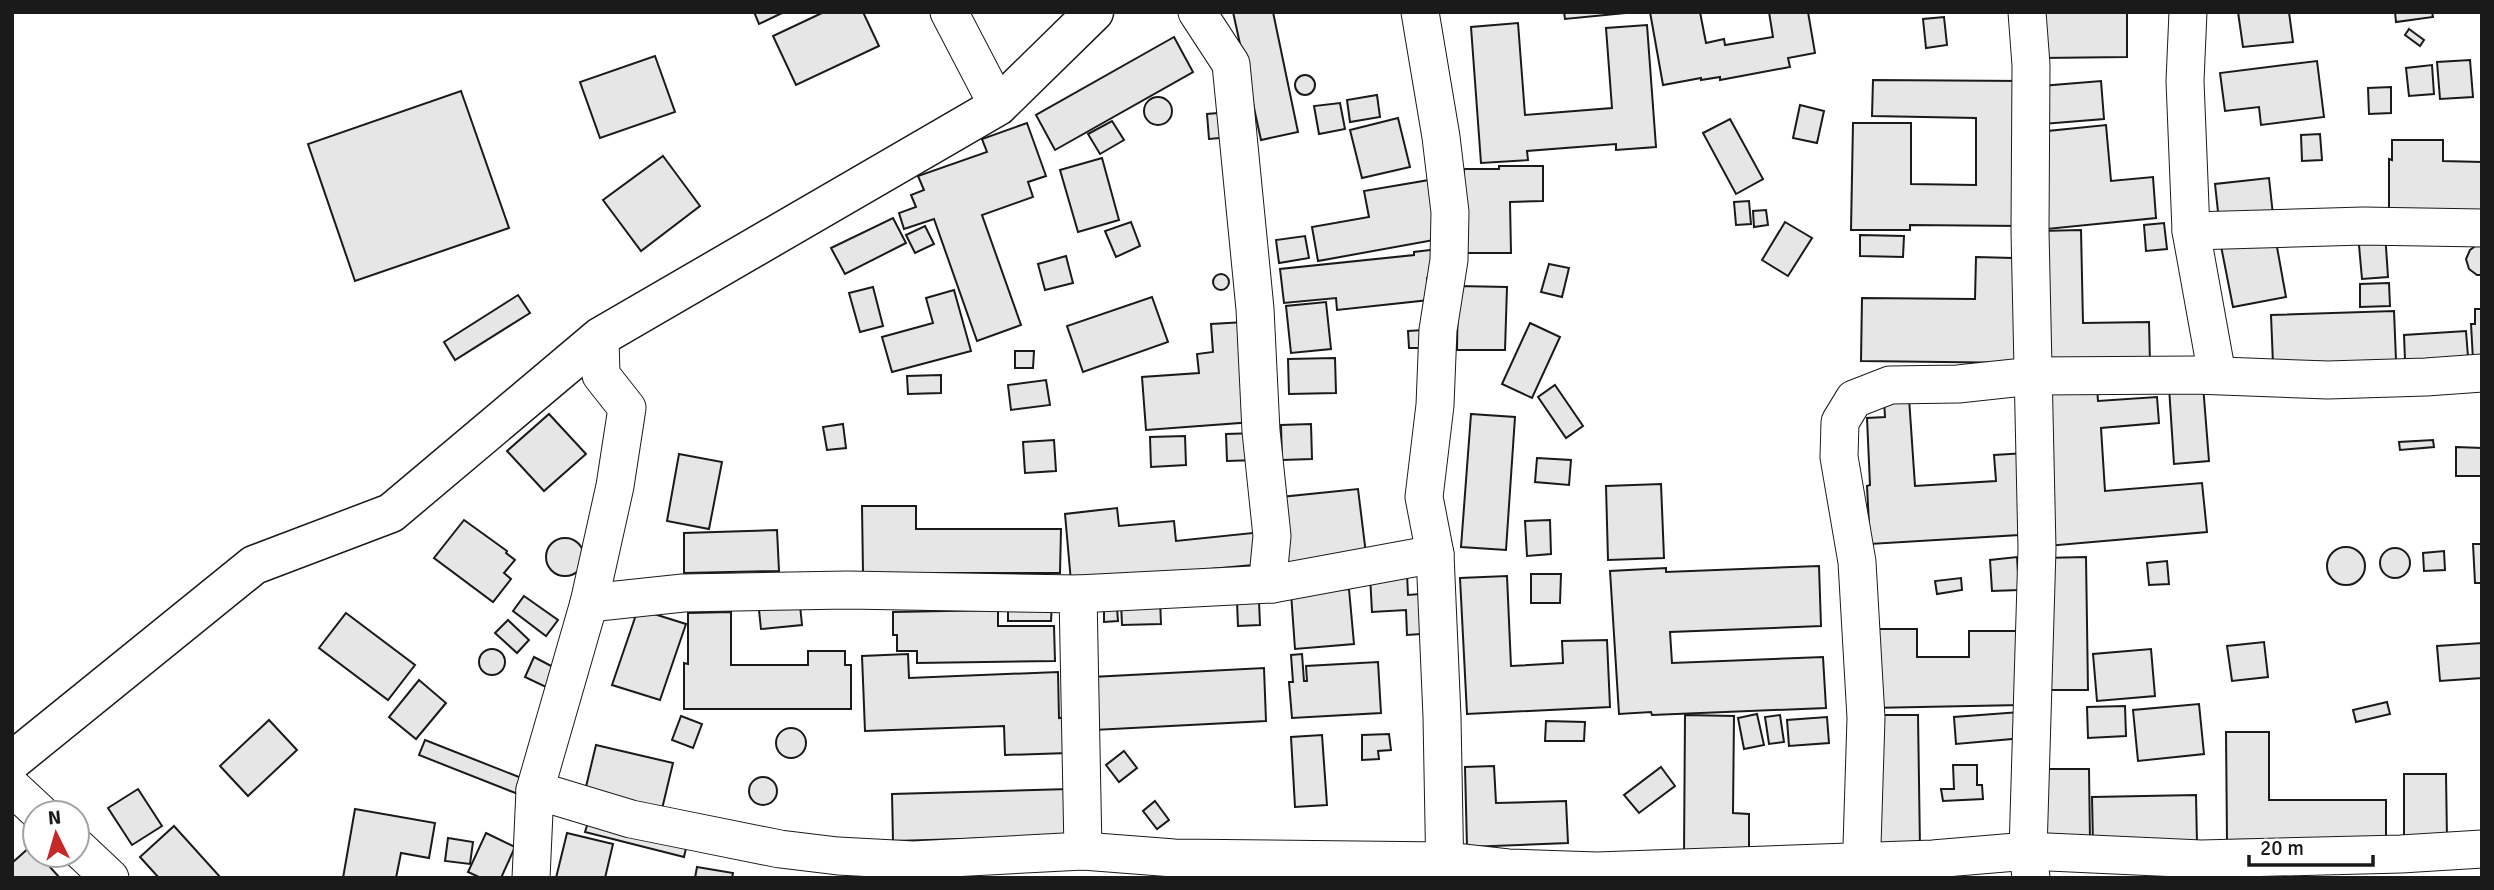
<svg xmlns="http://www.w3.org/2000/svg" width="2494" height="890" font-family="Signika,sans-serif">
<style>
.building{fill:#e6e6e6;stroke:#1a1a1a;stroke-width:2}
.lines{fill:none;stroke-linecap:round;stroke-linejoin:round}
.minor-casing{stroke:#1a1a1a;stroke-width:39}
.secondary-casing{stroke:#1a1a1a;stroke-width:41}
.minor{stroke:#fff;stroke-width:37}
.secondary{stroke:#fff;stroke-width:38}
</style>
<rect width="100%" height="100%" fill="#fff"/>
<!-- building -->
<g class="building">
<polygon points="754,12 784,12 759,24"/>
<polygon points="824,12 863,12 879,46 796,85 773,36"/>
<polygon points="1233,12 1273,12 1298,132 1261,140"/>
<polygon points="1564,12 1636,12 1565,19"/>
<polygon points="1650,12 1700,12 1706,43 1724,39 1725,45 1773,37 1769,12 1808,12 1815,53 1788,58 1790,67 1720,80 1720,77 1701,80 1701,78 1663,85"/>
<polygon points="2041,12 2127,12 2127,57 2041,58"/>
<polygon points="2238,12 2289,12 2293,42 2243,47"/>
<polygon points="2395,12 2432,12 2433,17 2396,22"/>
<polygon points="1944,17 1947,45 1926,48 1923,19"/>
<polygon points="1518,23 1525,115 1612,108 1606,28 1647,25 1656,147 1616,150 1616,144 1527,151 1528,160 1481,163 1471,27"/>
<polygon points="2409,29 2424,40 2420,46 2405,35"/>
<polygon points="1174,37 1193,72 1055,150 1036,115"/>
<polygon points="655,56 675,112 600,138 580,82"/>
<polygon points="2470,60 2473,97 2440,99 2437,62"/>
<polygon points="2317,61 2324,117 2261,125 2259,107 2225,111 2220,73"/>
<polygon points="2432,65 2434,94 2409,96 2406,68"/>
<circle cx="1305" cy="85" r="10"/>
<polygon points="1873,80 2024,81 2022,226 1910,225 1910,230 1851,230 1853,123 1911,123 1911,184 1976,185 1976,118 1872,116"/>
<polygon points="2101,81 2104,119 2043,124 2041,86"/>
<polygon points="2391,87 2391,113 2369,114 2368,88"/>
<polygon points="461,91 509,228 355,281 308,144"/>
<polygon points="1377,95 1380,117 1350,122 1347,100"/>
<circle cx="1158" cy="111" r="14"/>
<polygon points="1340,103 1345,129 1319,134 1314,106"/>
<polygon points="1800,105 1824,111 1817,143 1793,138"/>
<polygon points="1229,112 1231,137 1209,139 1207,114"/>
<polygon points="1398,118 1410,167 1362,178 1350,130"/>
<polygon points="1730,119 1763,179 1736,194 1703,133"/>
<polygon points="1112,121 1124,140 1100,154 1088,134"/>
<polygon points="1027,123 1046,176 1028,182 1033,197 982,215 1021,325 977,341 934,219 904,229 899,213 916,207 911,195 924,190 918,176 987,152 982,139"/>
<polygon points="2106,125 2111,181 2153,177 2156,218 2047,229 2038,132"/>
<polygon points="2320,134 2322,160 2302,161 2301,135"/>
<polygon points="2392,140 2443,140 2443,161 2482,162 2482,214 2389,213 2389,159 2392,160"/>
<polygon points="663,156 700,206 641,251 603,200"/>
<polygon points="1102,158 1119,220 1078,232 1060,170"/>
<polygon points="1499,166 1543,166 1543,201 1510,202 1511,253 1464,253 1464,169 1499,169"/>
<polygon points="2269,178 2273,215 2219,221 2215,184"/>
<polygon points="1435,179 1445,238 1318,261 1312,227 1369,217 1364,191"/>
<polygon points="1749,201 1751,224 1736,225 1734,202"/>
<polygon points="1766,210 1768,225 1754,227 1753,211"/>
<polygon points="893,218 906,243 845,274 831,248"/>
<polygon points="1131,222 1140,246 1116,257 1105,231"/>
<polygon points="1785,222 1812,238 1788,276 1762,260"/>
<polygon points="2164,223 2167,249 2146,251 2144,225"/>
<polygon points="925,226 934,244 915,253 906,235"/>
<polygon points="2081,230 2083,323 2149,322 2150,363 2046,365 2040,231"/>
<polygon points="2385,232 2388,277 2362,279 2358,234"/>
<polygon points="1860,235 1904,236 1903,257 1860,256"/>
<polygon points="1305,236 1309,258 1279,263 1276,240"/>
<polygon points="2275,236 2286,297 2233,307 2221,246"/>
<polygon points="2478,244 2482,245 2482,275 2477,275 2469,269 2466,259 2470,250"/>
<polygon points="1438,249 1441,277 1427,278 1429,300 1337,310 1336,298 1284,303 1280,269 1414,255 1414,252"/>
<polygon points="1066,256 1073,283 1045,290 1038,264"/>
<polygon points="1976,257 2013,258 2024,363 1861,361 1862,298 1975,299"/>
<polygon points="1549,264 1569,268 1562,297 1541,292"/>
<circle cx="1221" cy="282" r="8"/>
<polygon points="2389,283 2390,306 2360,307 2360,284"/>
<polygon points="1458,286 1507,287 1505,350 1457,350"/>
<polygon points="873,287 883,326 860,332 849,293"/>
<polygon points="954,290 971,351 892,372 882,337 933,323 926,298"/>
<polygon points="518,295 530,313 455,360 444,342"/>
<polygon points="1152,297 1168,342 1083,372 1067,326"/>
<polygon points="1326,302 1331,349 1291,353 1286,306"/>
<polygon points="2475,309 2482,309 2482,359 2473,360 2471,324 2475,324"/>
<polygon points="2394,311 2396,360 2273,364 2271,315"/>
<polygon points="1245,322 1253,422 1146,430 1142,377 1199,373 1197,354 1213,352 1211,324"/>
<polygon points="1530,323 1560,337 1532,398 1502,384"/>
<polygon points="1424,330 1424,348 1409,348 1408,331"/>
<polygon points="2466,331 2468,357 2405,360 2404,335"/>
<polygon points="1015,351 1034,351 1033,368 1015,368"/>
<polygon points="1335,358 1336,393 1289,394 1288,359"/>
<polygon points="941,375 941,393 908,394 907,376"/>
<polygon points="1046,380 1050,405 1011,410 1008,385"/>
<polygon points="1555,385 1583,426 1566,438 1538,397"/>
<polygon points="2203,385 2209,461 2174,464 2169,387"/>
<polygon points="2097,388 2098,401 2157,397 2159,423 2101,428 2105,491 2202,483 2207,532 2047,546 2040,392"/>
<polygon points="1909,398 1915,486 1996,481 1994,455 2026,453 2029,512 2018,513 2019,535 1870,544 1867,486 1870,485 1867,418 1885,417 1884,400"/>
<polygon points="549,414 586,454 544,491 507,451"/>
<polygon points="1471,414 1515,417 1506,550 1461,547"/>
<polygon points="843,424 846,448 827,450 823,427"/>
<polygon points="1311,424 1312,459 1282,460 1281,425"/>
<polygon points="1257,433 1258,460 1227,461 1226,434"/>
<polygon points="1185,436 1186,465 1151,467 1150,437"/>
<polygon points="1054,440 1056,471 1025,473 1023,442"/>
<polygon points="2433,440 2434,447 2400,450 2399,442"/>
<polygon points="2456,447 2482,448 2482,476 2456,476"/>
<polygon points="679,454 722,462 709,529 667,521"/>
<polygon points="1537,458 1571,460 1569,485 1535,482"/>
<polygon points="1661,484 1664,558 1608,560 1606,486"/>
<polygon points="1358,489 1367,562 1289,571 1281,497"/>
<polygon points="862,506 916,506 916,529 1061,529 1060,573 863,573"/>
<polygon points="1117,508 1119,526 1174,521 1176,541 1262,532 1264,564 1071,582 1065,514"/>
<polygon points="464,520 507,551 506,553 515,560 504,573 511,579 493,602 434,558"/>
<polygon points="1550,520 1551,554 1527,556 1525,521"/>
<polygon points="777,530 779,571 684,573 684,533"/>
<circle cx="565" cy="557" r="19"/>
<polygon points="2473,544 2482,544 2482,583 2475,583"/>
<circle cx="2346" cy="566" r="19"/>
<circle cx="2395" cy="563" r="15"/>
<polygon points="2444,551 2445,570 2424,571 2423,553"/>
<polygon points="2017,557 2019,590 1992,591 1990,560"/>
<polygon points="2086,557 2088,690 2045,690 2043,558"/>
<polygon points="2167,561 2169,584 2149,585 2147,563"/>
<polygon points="1819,566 1821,626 1670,632 1672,663 1823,657 1826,708 1652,715 1651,712 1619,714 1610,571 1666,568 1666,572"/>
<polygon points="1407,574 1408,595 1433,593 1436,633 1407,635 1406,610 1372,612 1370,576"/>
<polygon points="1531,574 1561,574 1560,603 1531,603"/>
<polygon points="1507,576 1511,666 1563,663 1562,641 1607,640 1610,707 1467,714 1460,578"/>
<polygon points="1961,578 1962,590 1937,594 1935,581"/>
<polygon points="1349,589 1354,644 1295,649 1291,593"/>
<polygon points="524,596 558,620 546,636 513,611"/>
<polygon points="1160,600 1161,624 1122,625 1121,602"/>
<polygon points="1008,601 1052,601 1051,621 1008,621"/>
<polygon points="1259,601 1260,625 1238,626 1237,602"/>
<polygon points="800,605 802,625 761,629 759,610"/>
<polygon points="1104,608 1117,608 1118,621 1104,622"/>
<polygon points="638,609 686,624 660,700 612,685"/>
<polygon points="998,610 998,626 1054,626 1055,661 917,663 917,651 897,651 897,635 893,635 893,612"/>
<polygon points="731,612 731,665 808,665 808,651 845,651 845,665 851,665 851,709 684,709 684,663 688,664 688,613"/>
<polygon points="346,613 415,665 388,700 319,648"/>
<polygon points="508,620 529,640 517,653 495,633"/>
<polygon points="1870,629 1917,629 1917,657 1969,657 1969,631 2022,631 2021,705 1870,708"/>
<polygon points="2264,642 2268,677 2232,681 2227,646"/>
<polygon points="2482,643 2482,678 2440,681 2437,646"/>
<polygon points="2151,649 2155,696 2097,701 2093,654"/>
<circle cx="492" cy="662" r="13"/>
<polygon points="908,654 909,678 1058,672 1059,718 1067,717 1068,753 1005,755 1004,726 865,731 862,656"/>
<polygon points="1302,654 1304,681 1307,681 1306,666 1378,662 1381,713 1292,718 1289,682 1293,682 1291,655"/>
<polygon points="534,657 559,670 550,689 525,677"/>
<polygon points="1264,668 1266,721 1094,730 1092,677"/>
<polygon points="419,680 446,703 416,739 389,717"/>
<polygon points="2387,702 2390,714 2356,722 2353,710"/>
<polygon points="2199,704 2204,754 2138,761 2133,710"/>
<polygon points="2125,706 2126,736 2088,738 2087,707"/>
<polygon points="2020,712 2023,738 1956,744 1954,717"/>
<polygon points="1757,714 1764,745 1744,749 1738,718"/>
<polygon points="1685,715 1734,716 1733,813 1749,814 1749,856 1684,855"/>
<polygon points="1780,715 1784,742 1769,744 1765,717"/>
<polygon points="1873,715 1918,715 1920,848 1875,848"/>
<polygon points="681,716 702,724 693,748 672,740"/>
<polygon points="1827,717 1829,743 1789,746 1787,720"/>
<polygon points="269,720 297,750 248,796 220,766"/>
<polygon points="1546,721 1585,722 1584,741 1545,741"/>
<circle cx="791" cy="743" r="15"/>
<polygon points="2226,732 2269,732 2269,800 2386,800 2386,839 2227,840"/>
<polygon points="1389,734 1391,750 1378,751 1379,759 1362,760 1362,735"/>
<polygon points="1322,735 1327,805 1295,807 1291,737"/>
<polygon points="425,740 524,779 518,794 419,755"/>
<polygon points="596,745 673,763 662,809 585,791"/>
<polygon points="1124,751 1137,768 1119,782 1106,765"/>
<polygon points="1953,765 1977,765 1977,785 1982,785 1983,799 1943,801 1941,789 1954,789"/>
<polygon points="1494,766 1496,803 1566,801 1568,843 1467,847 1465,767"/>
<polygon points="1661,767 1675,786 1639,813 1624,795"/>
<polygon points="2046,769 2089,769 2090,841 2046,841"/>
<polygon points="2404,774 2446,774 2447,839 2404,839"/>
<circle cx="763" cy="791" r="14"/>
<polygon points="138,789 162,826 132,845 108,808"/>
<polygon points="1069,789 1070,836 893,841 892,794"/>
<polygon points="2196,795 2197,843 2093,845 2092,797"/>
<polygon points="1155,801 1169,820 1157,829 1143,811"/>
<polygon points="355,809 435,823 429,858 401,853 396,878 343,878"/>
<polygon points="589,819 687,844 684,857 585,832"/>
<polygon points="174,826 221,878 159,878 140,857"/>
<polygon points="486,833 515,847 501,878 481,878 468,872"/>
<polygon points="567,833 613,844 605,878 556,878"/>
<polygon points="448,838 473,842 470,864 445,861"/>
<polygon points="31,846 35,850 35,855 39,855 60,878 12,878 12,863"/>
<polygon points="697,867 733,873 732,878 695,878"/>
</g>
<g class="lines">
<defs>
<g id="minor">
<polyline points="949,12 998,106"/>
<polyline points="1197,12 1231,64 1255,309 1261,431 1272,536 1269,567 1272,584"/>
<polyline points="1420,12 1441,137 1450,212 1449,260 1438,330 1435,405 1424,497 1435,554 1442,717 1445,878"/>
<polyline points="2027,12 2031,65 2030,231 2037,549 2028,851 2031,878"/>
<polyline points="2188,12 2185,81 2191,231 2217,375"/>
<polyline points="2191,231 2363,226 2482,228"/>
<polyline points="1078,594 1083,851"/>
<polyline points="589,603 683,593 847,590 1078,594 1272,584 1435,554"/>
<polyline points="12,787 40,813"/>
<polyline points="535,790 631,819 780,849 838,856 913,860 1083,851 1174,858 1445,861 1508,868 1597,871 1933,859 2028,851 2201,859 2401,854 2482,849"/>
<polyline points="77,847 110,878"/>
<polyline points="531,878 535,790 589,603 615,486 627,408 601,375 600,337"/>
<polyline points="1861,878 1866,718 1857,562 1839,457 1840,422 1854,399 1890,385 1958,384 2034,376 2195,375 2328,380 2426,377 2482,373"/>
</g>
<polyline id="secondary" points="12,761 254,565 391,513 600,337 998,106 1094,12"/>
</defs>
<!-- minor casing -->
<use href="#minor" class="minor-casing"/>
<!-- secondary casing -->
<use href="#secondary" class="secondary-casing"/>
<!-- minor -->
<use href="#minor" class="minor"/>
<!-- secondary -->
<use href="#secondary" class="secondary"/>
</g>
<!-- border -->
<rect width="2494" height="890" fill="none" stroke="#1a1a1a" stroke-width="28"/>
<!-- north arrow -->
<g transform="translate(56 834) rotate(355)"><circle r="33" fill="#ffffff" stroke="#a3a3a3" stroke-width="2"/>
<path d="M0-5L12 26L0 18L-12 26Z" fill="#c62828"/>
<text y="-10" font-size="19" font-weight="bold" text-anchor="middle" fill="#1a1a1a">N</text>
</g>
<!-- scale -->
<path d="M2249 855v10h124v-10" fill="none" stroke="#1a1a1a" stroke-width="3.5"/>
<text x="2260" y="855" font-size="21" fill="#1a1a1a" stroke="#ffffff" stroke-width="5" paint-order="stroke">20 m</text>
</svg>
